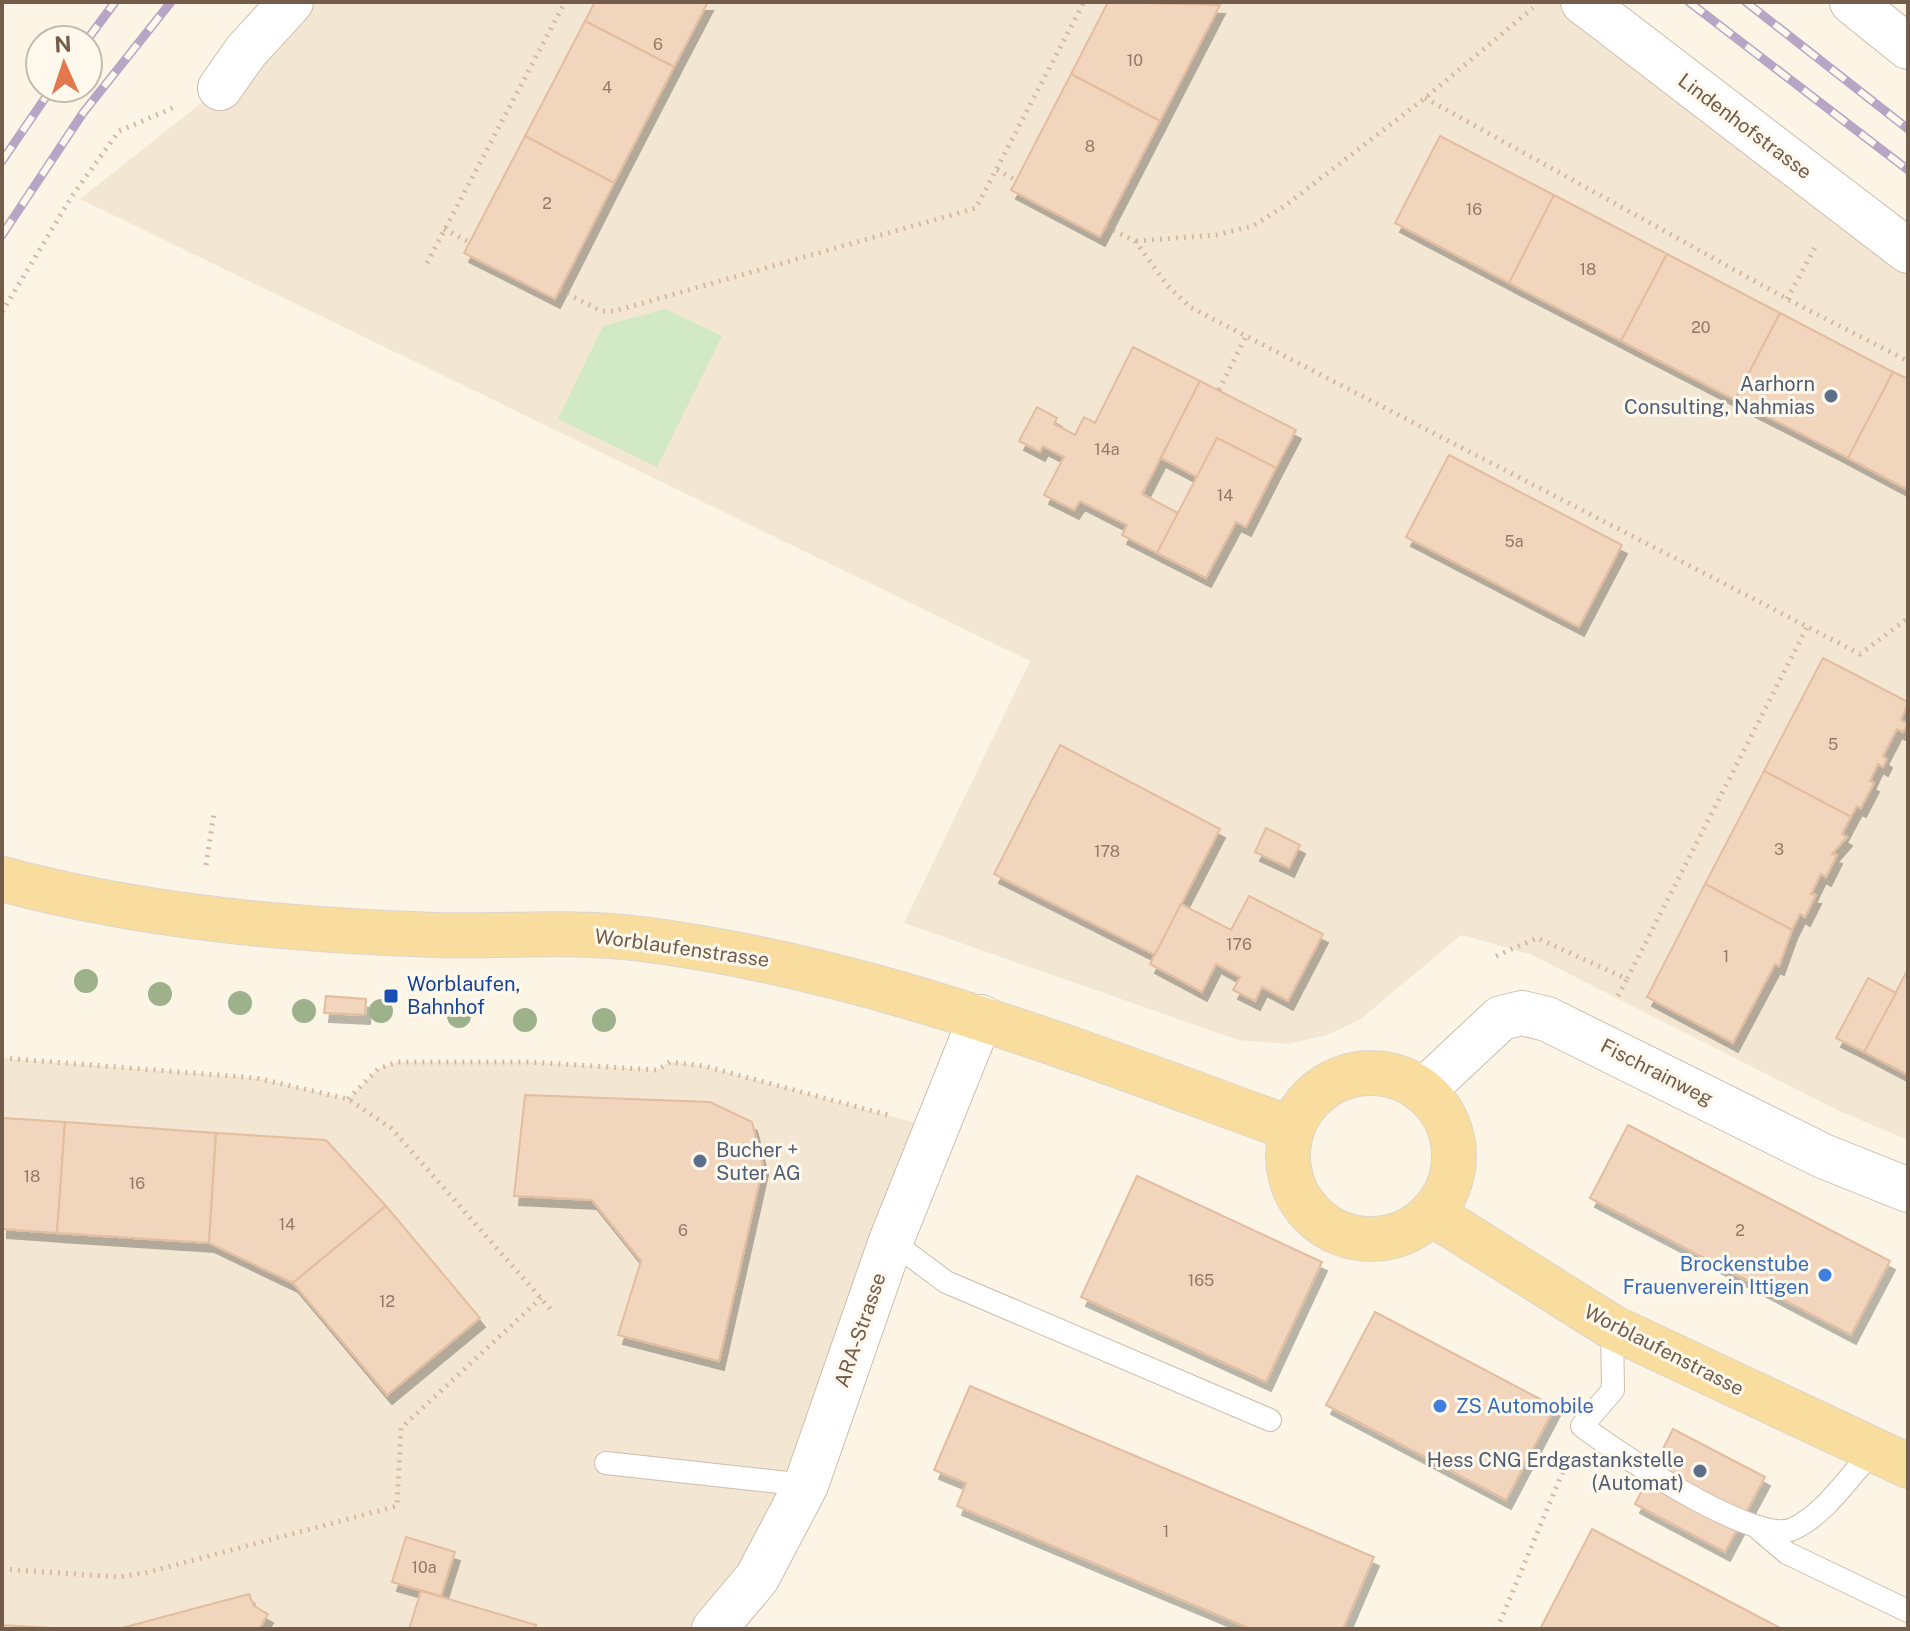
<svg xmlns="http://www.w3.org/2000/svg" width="1910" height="1631" font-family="'Public Sans',sans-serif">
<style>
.residential{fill:#f3e7d4}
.green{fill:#d1e9c4}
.building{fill:#f1d5bd;stroke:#e3bd9e;stroke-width:2;filter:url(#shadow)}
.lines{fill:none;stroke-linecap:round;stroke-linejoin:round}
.lane-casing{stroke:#cdbdac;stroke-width:24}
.street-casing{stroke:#cdbdac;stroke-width:46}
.primary-casing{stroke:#dbd5d0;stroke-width:46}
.path{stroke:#d6b9a1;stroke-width:5;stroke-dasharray:2 6;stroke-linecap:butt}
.lane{stroke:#fff;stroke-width:22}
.street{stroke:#fff;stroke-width:44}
.primary{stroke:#f9dd9f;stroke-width:44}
.rail-casing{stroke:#b8a4c5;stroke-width:9}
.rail{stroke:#fff8ec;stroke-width:6;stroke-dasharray:18;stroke-linecap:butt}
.tree{fill:#9db18b}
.service-dot{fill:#5c6f8a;stroke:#fff8ec;stroke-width:3}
.transit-dot{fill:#1a4fb4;stroke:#fff8ec;stroke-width:3}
.shop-dot{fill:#3f7fe0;stroke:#fff8ec;stroke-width:3}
.labels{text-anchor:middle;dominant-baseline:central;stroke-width:6;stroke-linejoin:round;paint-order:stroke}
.number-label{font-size:16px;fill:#937a68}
.street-label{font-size:20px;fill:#745c4b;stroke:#fff8ec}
.service-label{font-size:20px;fill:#4e5e75;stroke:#fff8ec;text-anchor:end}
.transit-label{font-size:20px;fill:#164399;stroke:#fff8ec;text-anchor:start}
.shop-label{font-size:20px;fill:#366cbe;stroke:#fff8ec;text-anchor:end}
</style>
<defs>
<filter id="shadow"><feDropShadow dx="5" dy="9" stdDeviation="0" flood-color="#0004"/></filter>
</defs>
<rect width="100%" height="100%" fill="#fcf5e5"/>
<!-- residential -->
<g class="residential">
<polygon points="291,2 1583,2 1908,251 1908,1140 1839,1111 1530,954 1461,935 1361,1019 1327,1035 1288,1044 1238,1040 904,923 1030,661 80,199 220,88"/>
<polygon points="2,1058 256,1078 348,1099 378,1069 397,1062 530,1062 657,1070 670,1062 704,1066 935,1128 806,1485 714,1629 2,1629"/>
</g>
<!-- green -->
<polygon class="green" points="665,309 722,336 657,467 558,419 603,326"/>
<!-- building -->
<g class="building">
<polygon points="595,2 708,2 674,67 585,21"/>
<polygon points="1108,2 1220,5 1160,121 1071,74"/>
<polygon points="585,21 674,67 614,183 525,136"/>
<polygon points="1071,74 1160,121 1100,237 1011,190"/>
<polygon points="525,136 614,183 555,299 464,253"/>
<polygon points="1440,136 1554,195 1509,283 1395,223"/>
<polygon points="1554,195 1667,254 1621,341 1509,283"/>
<polygon points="1667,254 1780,313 1735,400 1621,341"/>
<polygon points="1780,313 1893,372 1848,458 1735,400"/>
<polygon points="1133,347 1200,381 1142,494 1178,513 1157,553 1122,535 1127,525 1080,501 1074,510 1044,495 1064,457 1043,446 1040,452 1019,441 1037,407 1057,418 1054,424 1075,435 1084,417 1095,423"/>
<polygon points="1893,372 1908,379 1908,490 1848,458"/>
<polygon points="1200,381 1296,430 1276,468 1217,438 1197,477 1161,458"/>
<polygon points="1217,438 1276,468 1246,527 1236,522 1206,578 1157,553"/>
<polygon points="1449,455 1622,545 1579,627 1406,537"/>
<polygon points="1823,658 1908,702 1901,720 1908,724 1903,732 1897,729 1883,756 1887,759 1883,767 1878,764 1870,781 1874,783 1861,808 1857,806 1851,817 1764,771"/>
<polygon points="1060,745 1220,829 1155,955 994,874"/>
<polygon points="1764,771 1851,817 1842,834 1847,837 1832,854 1837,855 1826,877 1821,874 1811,894 1816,895 1805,917 1800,914 1792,930 1705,884"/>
<polygon points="1266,828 1300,845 1289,868 1255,852"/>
<polygon points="1705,884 1792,930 1779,966 1775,964 1733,1043 1647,997"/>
<polygon points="1249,896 1323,934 1288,1001 1262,987 1255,1001 1233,990 1240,977 1216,964 1202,992 1150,964 1181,904 1231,930"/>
<polygon points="1908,969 1908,1075 1864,1052"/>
<polygon points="1868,978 1896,993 1864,1052 1836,1038"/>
<polygon points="326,996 366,999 365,1015 324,1013"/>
<polygon points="525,1095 710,1102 752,1122 763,1166 719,1361 618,1335 641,1261 592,1200 514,1196"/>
<polygon points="2,1118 65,1122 57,1233 2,1229"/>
<polygon points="65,1122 216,1133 209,1243 57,1233"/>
<polygon points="1628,1125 1890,1261 1851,1335 1590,1198"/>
<polygon points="216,1133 326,1140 386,1206 293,1283 209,1243"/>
<polygon points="1137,1176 1322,1262 1266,1382 1081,1297"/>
<polygon points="386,1206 480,1318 387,1395 293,1283"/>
<polygon points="1375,1312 1555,1407 1506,1500 1326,1405"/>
<polygon points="970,1386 1374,1557 1343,1629 1251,1629 957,1506 966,1483 934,1470"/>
<polygon points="1673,1429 1765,1477 1725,1552 1635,1504"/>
<polygon points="1592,1529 1723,1598 1782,1629 1540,1629"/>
<polygon points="406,1537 455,1552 441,1596 392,1582"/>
<polygon points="421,1591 536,1625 535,1629 409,1629"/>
<polygon points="249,1594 254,1606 268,1614 259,1629 118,1629"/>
<polygon points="2,1625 68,1629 2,1629"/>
</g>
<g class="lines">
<defs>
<g id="lane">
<polyline points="891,1241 946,1282 1270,1420"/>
<path d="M1612 1327 1613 1390 1582 1426C1616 1452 1755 1546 1793 1529 1825 1514 1848 1478 1872 1452"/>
<polyline points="606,1463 806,1485"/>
<polyline points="1760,1530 1787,1553 1908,1611"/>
</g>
<g id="street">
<polyline points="1583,2 1908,251"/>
<polyline points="1852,2 1908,47"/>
<polyline points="220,88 246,51 291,2"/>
<polyline points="1423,1091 1501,1018 1522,1013 1547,1019 1823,1156 1908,1190"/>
<polyline points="714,1629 757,1578 806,1485 891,1241 981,1017"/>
</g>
<g id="primary">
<path d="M2 879C143 917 291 930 436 935 505 937 574 930 642 939 868 968 1080 1052 1292 1129"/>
<circle cx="1371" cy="1156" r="83"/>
<polyline points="1431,1213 1612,1327 1908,1466"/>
</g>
</defs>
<!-- lane casing -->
<use href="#lane" class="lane-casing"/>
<!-- street casing -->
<use href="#street" class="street-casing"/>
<!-- primary casing -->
<use href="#primary" class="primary-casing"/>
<!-- path -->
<g class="path">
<polyline points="1425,98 1787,299 1908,361"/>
<polyline points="997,170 1016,180"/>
<polyline points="1106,227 1135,241 1167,285 1190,307 1860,654 1908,618"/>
<polyline points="444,229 469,242"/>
<polyline points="1136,241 1216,235 1253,226 1286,205 1425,98 1533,8"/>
<polyline points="427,263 565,2"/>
<polyline points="560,290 601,311 615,311 976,208 1084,2"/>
<polyline points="1787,299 1817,244"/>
<polyline points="2,312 72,196 119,131 175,107"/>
<polyline points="1219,390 1246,336"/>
<polyline points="206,865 214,813"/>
<polyline points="1496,956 1537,938 1627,979 1807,627"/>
<polyline points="1618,996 1627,979"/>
<polyline points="2,1058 256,1078 348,1099 391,1128 553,1312"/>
<polyline points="348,1099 378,1069 397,1062 530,1062 657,1070 670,1062 704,1066 888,1115"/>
<polyline points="2,1569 118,1577 145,1573 397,1506 401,1428 541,1298"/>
<polyline points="1497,1629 1566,1464"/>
</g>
<!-- lane -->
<use href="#lane" class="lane"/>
<!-- street -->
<use href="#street" class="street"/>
<!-- primary -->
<use href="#primary" class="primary"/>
<defs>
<g id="rail">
<polyline points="1689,2 1908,170"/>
<polyline points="1746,2 1908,129"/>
<polyline points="87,40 115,2"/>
<polyline points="2,161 52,88"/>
<polyline points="2,235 83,113 171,2"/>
</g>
</defs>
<!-- rail casing -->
<use href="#rail" class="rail-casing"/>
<!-- rail -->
<use href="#rail" class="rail"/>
</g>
<!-- trees -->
<g class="tree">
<circle cx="86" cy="981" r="12"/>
<circle cx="160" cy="994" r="12"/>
<circle cx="240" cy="1003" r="12"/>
<circle cx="304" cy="1011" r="12"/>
<circle cx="381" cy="1011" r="12"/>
<circle cx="459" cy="1016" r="12"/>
<circle cx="525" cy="1020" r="12"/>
<circle cx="604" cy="1020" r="12"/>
</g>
<!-- markers -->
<g class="service-dot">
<circle cx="1831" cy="396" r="8"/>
<circle cx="700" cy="1161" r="8"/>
<circle cx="1700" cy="1471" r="8"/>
</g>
<rect class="transit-dot" x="383" y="988" width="16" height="16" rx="4"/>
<g class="shop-dot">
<circle cx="1825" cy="1275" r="8"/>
<circle cx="1440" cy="1406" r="8"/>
</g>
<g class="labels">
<!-- number labels -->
<g class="number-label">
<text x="658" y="44">6</text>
<text x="1135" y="60">10</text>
<text x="607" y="87">4</text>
<text x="1090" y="146">8</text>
<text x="547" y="203">2</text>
<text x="1474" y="209">16</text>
<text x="1588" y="269">18</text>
<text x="1701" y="327">20</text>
<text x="1107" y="449">14a</text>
<text x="1225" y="495">14</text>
<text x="1514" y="541">5a</text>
<text x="1833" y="744">5</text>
<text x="1779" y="849">3</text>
<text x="1107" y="851">178</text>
<text x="1239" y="944">176</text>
<text x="1726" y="956">1</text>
<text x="32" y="1176">18</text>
<text x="137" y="1183">16</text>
<text x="287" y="1224">14</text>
<text x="683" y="1230">6</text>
<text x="1740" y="1230">2</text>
<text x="1201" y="1280">165</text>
<text x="387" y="1301">12</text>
<text x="1166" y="1531">1</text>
<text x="424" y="1567">10a</text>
</g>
<!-- street labels -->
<g class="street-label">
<text transform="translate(1745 126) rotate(37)">Lindenhofstrasse</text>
<text transform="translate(682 948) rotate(8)">Worblaufenstrasse</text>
<text transform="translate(1657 1072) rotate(27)">Fischrainweg</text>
<text transform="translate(860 1330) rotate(-71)">ARA-Strasse</text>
<text transform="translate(1664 1350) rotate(27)">Worblaufenstrasse</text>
</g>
<!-- service labels -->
<g class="service-label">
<text x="1815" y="384">Aarhorn<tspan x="1815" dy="23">Consulting, Nahmias</tspan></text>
<text x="716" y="1150" text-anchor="start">Bucher +<tspan x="716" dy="23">Suter AG</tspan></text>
<text x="1684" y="1460">Hess CNG Erdgastankstelle<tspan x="1684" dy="23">(Automat)</tspan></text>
</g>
<!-- transit labels -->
<g class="transit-label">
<text x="407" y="984">Worblaufen,<tspan x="407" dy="23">Bahnhof</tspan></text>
</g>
<!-- shop labels -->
<g class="shop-label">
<text x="1809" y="1264">Brockenstube<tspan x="1809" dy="23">Frauenverein Ittigen</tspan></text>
<text x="1456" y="1406" text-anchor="start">ZS Automobile</text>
</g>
</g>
<!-- border -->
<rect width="1910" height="1631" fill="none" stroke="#745c4b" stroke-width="8"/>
<!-- north arrow -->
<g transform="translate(64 64) rotate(357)"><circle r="38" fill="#fff8ec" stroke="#c7baac" stroke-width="2"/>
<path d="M0-6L14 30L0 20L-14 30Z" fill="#e3784d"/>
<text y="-12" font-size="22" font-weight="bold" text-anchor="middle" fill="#745c4b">N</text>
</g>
</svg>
